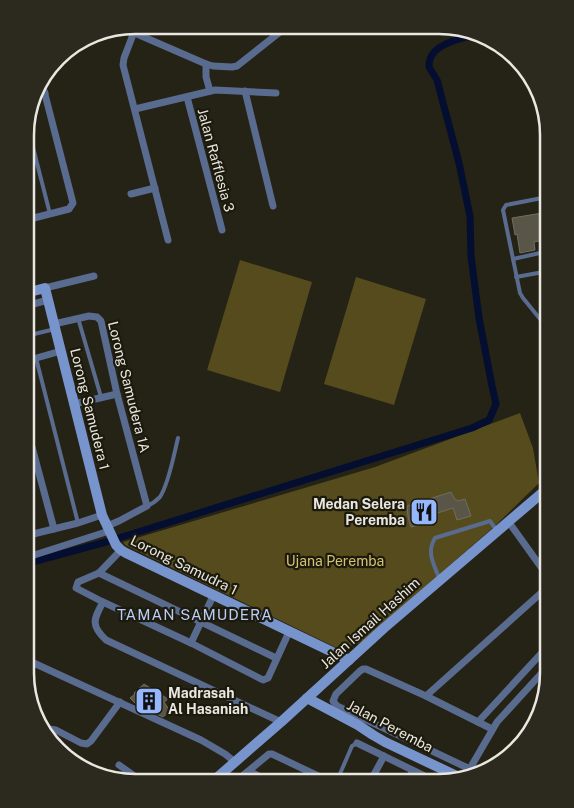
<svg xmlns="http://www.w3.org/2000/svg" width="574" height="808" font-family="'Public Sans',sans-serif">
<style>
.green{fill:#554b1d}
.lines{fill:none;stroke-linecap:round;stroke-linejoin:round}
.canal{stroke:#030e31;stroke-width:7}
.building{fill:#595648;stroke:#716d5f}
.lane{stroke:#596b8e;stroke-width:4}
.street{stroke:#596b8e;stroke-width:7}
.secondary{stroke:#7894cc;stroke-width:10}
.labels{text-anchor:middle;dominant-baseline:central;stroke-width:4.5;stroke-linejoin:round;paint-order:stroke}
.street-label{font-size:14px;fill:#e9e7df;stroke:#1c190d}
.poi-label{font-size:14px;font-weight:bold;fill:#e9e7df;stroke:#1c190d;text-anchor:end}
.park-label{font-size:14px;fill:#d5c272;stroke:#1c190d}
.neighbourhood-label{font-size:15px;letter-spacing:1px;fill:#b9cdf5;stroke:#1c190d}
.rim{fill:none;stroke:#e9e7df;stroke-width:2.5}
</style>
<rect width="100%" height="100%" fill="#252216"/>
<!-- green -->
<g class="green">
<polygon points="240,260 312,282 280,392 207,370"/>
<polygon points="356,277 426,299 394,405 324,384"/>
<polygon points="520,413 533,448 539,483 496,525 360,643 339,649 125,545 123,542 375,467"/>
</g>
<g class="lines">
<!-- canal -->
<path class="canal" d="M25 564 106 542 472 428 489 420 496 404 492 386 479 318 471 256 470 216 459 163 437 80 429 67C429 64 430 58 432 55 438 44 466 35 478 36"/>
</g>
<!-- building -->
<g class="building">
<polygon points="548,212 549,239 534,242 535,250 520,253 517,234 515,235 512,218"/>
<polygon points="451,492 454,498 458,501 465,499 471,516 457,520 453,508 416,520 418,525 411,527 408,517 407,506"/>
<polygon points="144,684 168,699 164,702 170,711 163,717 136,704 130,698 135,694 134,693"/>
</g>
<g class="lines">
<!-- lane -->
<g class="lane">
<polyline points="26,120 50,214"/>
<polyline points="513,259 549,251"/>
<polyline points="516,277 549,271"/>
<polyline points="78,318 101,397"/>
<polyline points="549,330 523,298 520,293 503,210 506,205 542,198 549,201"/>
<polyline points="26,336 55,329"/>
<polyline points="36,358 78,523"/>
<path d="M147 506C152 504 156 501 160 497 169 483 174 454 178 438"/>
<path d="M439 578C434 564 426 553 435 538L490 521 497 531"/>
<polyline points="250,770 276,783"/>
<polyline points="336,783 352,746 357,743"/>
<polyline points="405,783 412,769"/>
</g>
<!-- street -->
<g class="street">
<polyline points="130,31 206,64 213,66 232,67 237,66 285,28"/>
<polyline points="134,32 124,58 123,65 168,240"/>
<polyline points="206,64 206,77 210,91"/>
<polyline points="245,91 273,206"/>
<polyline points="34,96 45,93"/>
<polyline points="187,97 222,230"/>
<polyline points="135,109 215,90 276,93"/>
<polyline points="549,134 549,138"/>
<polyline points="131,194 155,188"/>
<polyline points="26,207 29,219"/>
<polyline points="26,220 69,209 73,203 41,79"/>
<polyline points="45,288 94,276"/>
<polyline points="26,306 48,300"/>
<polyline points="54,324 89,316 97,317 101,321 117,394 147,506 119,521 107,526"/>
<polyline points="26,361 61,351"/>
<polyline points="74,404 117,394"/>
<polyline points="25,421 54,529"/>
<polyline points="508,521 541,567"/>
<polyline points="25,536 78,523 102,515"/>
<polyline points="121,550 99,573 78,582 76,588 103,602 191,643 263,680 268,678 289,632"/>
<polyline points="25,558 109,531"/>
<polyline points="99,573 276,658"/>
<path d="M103 602C94 619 90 625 106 640L281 722"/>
<polyline points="191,643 213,596"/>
<polyline points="25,659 201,740 225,754 235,762"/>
<polyline points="426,696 541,593 545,592 549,593"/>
<polyline points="478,722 549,645"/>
<polyline points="42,728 56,730 81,743 87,744 91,741 120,702"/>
<polyline points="357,743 439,783"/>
<polyline points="119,765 143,782"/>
<polyline points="470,769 337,706 333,701 336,694 360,671 363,669 366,669 426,696 492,729"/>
<polyline points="465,777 497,722 549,665"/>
<polyline points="235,782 269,754 272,754 333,783"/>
<polyline points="370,782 384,756"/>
</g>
<!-- secondary -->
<g class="secondary">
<polyline points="26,293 45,288 102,515 116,545 121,550 126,553 349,660"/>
<polyline points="307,698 358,725 373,735 385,742 461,778"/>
<polyline points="212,782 281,722 384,628 549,487"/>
</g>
</g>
<!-- icons -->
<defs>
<symbol id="restaurant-square" viewBox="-11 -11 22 22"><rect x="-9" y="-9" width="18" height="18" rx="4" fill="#94b7fd" stroke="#1c190d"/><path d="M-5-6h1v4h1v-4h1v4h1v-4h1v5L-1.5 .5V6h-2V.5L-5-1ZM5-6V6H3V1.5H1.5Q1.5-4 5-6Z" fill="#111"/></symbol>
<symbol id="building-square" viewBox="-11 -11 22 22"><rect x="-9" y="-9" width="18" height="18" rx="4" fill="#94b7fd" stroke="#1c190d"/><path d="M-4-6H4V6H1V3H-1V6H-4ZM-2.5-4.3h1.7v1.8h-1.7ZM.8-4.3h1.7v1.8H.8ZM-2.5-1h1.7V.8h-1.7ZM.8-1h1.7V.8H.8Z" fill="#111"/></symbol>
</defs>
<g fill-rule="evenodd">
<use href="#restaurant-square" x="408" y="496" width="32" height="32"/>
<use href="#building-square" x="133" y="685" width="32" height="32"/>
</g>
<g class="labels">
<!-- street labels -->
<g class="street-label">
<text transform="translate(216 160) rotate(75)">Jalan Rafflesia 3</text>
<text transform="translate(129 387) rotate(76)">Lorong Samudera 1A</text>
<text transform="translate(90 409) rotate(76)">Lorong Samudera 1</text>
<text transform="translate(184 565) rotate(26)">Lorong Samudra 1</text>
<text transform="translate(370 623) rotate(-42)">Jalan Ismail Hashim</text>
<text transform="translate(390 726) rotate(28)">Jalan Peremba</text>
</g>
<!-- poi labels -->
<g class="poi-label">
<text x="405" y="504">Medan Selera<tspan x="405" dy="16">Peremba</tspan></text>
<text x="168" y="693" text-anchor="start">Madrasah<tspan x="168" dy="16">Al Hasaniah</tspan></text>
</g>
<!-- park labels -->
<g class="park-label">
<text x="335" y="561">Ujana Peremba</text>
</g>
<!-- neighbourhood labels -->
<g class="neighbourhood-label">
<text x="195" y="614">TAMAN SAMUDERA</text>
</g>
</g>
<!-- crop -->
<path d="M0 0H574V808H0ZM135 34H439A101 101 0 0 1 540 135V673A101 101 0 0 1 439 774H135A101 101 0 0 1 34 673V135A101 101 0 0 1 135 34Z" fill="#2c291e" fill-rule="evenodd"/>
<path class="rim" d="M135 34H439A101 101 0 0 1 540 135V673A101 101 0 0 1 439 774H135A101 101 0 0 1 34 673V135A101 101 0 0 1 135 34Z"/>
</svg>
